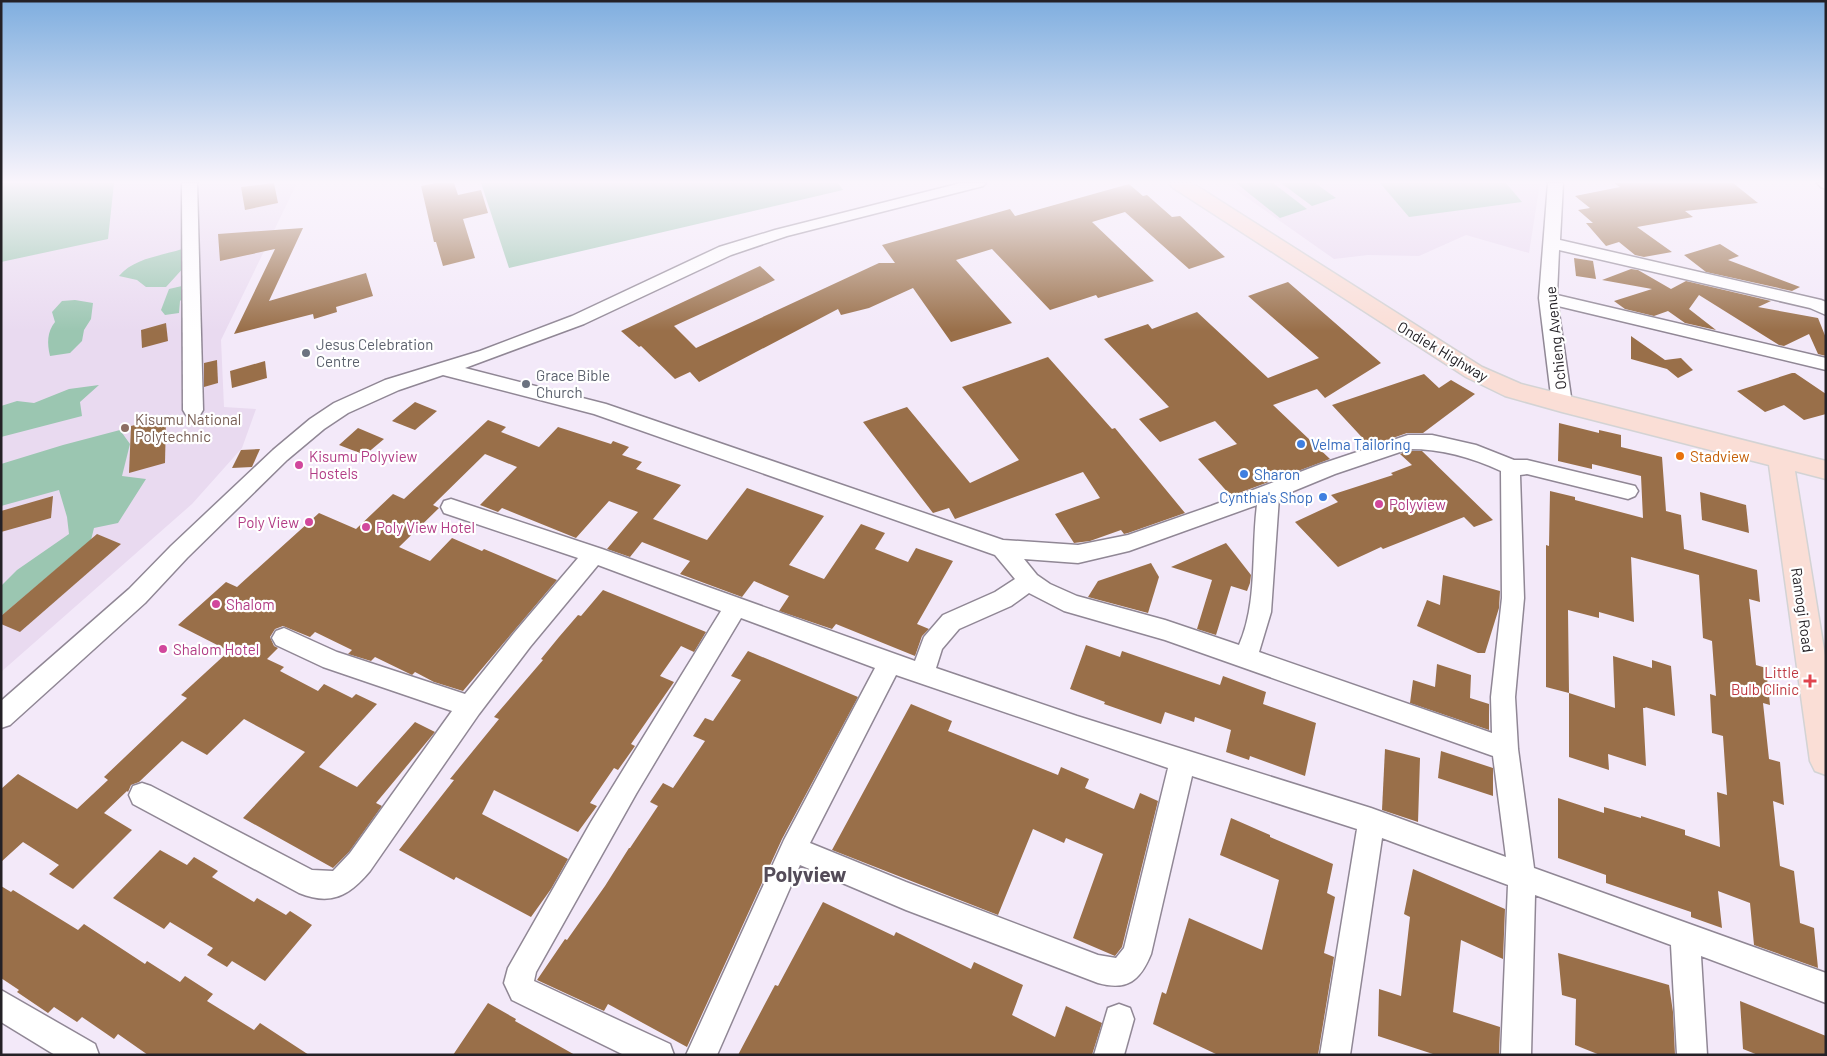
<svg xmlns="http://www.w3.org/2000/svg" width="1827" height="1056" font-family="Barlow,sans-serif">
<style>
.built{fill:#e9daf0}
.green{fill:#9bc6b1}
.building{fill:#996f49}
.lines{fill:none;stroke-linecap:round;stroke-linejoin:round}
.minor-casing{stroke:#908795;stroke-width:3}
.major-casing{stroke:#d3d3d4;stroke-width:3}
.minor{fill:#fff;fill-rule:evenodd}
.major{fill:#faded6;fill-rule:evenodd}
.worship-dot{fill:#6b7280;stroke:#fff;stroke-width:2}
.education-dot{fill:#8d6e63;stroke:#fff;stroke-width:2}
.shop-dot{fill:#3f7fe0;stroke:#fff;stroke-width:2}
.food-dot{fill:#e8710a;stroke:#fff;stroke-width:2}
.hotel-dot{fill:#d1479c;stroke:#fff;stroke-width:2}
.health-dot{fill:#e0444e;stroke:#fff;stroke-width:2}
.labels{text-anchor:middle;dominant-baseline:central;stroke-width:4.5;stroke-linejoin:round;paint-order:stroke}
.street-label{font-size:15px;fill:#242126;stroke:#fff}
.worship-label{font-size:15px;fill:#5b616d;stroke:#fff;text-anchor:start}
.education-label{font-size:15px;fill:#785e54;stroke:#fff;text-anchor:start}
.shop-label{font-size:15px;fill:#366cbe;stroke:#fff;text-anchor:start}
.hotel-label{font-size:15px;fill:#b23c85;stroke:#fff;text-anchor:start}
.food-label{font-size:15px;fill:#c56008;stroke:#fff;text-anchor:start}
.health-label{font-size:15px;fill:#be3a42;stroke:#fff;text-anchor:end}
.near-quarter-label{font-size:21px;font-weight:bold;fill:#544c59;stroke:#fff}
</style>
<rect width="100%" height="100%" fill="#f3e9f9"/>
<!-- built -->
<g class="built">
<polygon points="1,183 297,183 221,340 224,407 256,409 242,448 192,504 1,672"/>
<polygon points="1226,183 1540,183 1529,253 1466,235 1419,256 1368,255 1334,259"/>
</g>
<!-- green -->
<g class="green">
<polygon points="1,183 114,183 108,239 1,262"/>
<polygon points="481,183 838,183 843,190 509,268"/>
<polygon points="1236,183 1273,183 1307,209 1280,218"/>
<polygon points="1281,183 1315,183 1336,198 1312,206"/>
<polygon points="1380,183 1506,183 1522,202 1409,217"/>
<path d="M182 249 186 265 166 287H146L137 280 119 276C134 258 161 256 182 249Z"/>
<polygon points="182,286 184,297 180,301 179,313 165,315 161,310 169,289"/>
<path d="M75 300 93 303 91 319 84 330 82 341 70 353 50 356C47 343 47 332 55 322L52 312 62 301Z"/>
<polygon points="99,385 80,402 82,416 1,437 1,406 17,401 34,403 69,389"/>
<polygon points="120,430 130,444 122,476 146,479 118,523 94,528 91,540 1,616 1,586 17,570 69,534 67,517 59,490 1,506 1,464 63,445"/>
</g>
<!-- building -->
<g class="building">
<polygon points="274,183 278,203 245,210 241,187"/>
<polygon points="436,183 454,183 458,195 481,190 488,213 463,219 475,258 443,266 436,242 434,242 421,186"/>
<polygon points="1614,183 1733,183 1758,203 1685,211 1693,217 1637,227 1672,252 1644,257 1635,255 1619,242 1606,246 1586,223 1593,223 1578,210 1590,208 1575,196 1620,187"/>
<polygon points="1129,184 1143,196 1147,195 1172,217 1180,216 1225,257 1189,269 1125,212 1092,222 1154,281 1098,298 1096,295 1050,310 992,249 956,260 1012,323 951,342 913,288 869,308 841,315 838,309 699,382 690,372 675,379 641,346 639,347 621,331 760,266 775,280 674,326 696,348 879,263 895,263 882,245 1010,209 1015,216"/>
<polygon points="303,228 269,301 366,273 373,296 336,307 337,312 314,319 313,314 234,334 275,249 220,261 218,234"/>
<polygon points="1720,244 1739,256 1728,260 1800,287 1792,291 1706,272 1684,255"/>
<polygon points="1574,258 1593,261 1596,279 1576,276"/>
<polygon points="1631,269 1638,270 1671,289 1686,281 1771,301 1758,307 1818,318 1826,338 1826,356 1818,354 1809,334 1784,346 1779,345 1699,295 1689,309 1716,330 1685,323 1668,311 1654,316 1625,309 1614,301 1652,289 1602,280"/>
<polygon points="1288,282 1381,363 1325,398 1317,389 1273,405 1330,459 1231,496 1198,459 1237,444 1215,421 1160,442 1139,419 1169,407 1104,339 1148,324 1152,329 1197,312 1268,378 1319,358 1248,296"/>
<polygon points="166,323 168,341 142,348 141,330"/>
<polygon points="1631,336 1665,360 1681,358 1693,370 1678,378 1667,369 1631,359"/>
<polygon points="1048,357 1112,429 1115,428 1185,513 1128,533 1124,534 1121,530 1090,541 1074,543 1055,514 1100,498 1083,472 955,519 949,508 933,513 863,422 907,407 970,483 1019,460 962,387"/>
<polygon points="217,360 218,383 204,387 204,363"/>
<polygon points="265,361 267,378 232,388 230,371"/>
<polygon points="1792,373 1795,373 1826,394 1826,414 1804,420 1784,405 1765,412 1737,391"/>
<polygon points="1424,374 1439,388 1451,380 1475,394 1423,433 1407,433 1370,446 1332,405"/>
<polygon points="415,402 437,411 415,430 392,421"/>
<polygon points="166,417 165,463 129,473 131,426"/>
<polygon points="488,420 506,427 501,432 539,447 558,427 611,444 613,441 629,447 622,455 642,462 636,469 681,485 653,519 707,540 747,488 824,516 789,565 824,579 861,524 885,533 875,549 908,562 916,548 953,561 917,624 929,629 922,636 915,656 836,624 832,629 779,611 789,596 754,581 742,597 680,574 690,561 642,542 630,557 607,549 638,512 609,501 576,538 502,508 498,512 480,505 517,467 485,454 433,505 439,508 399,547 430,561 452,538 482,551 484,549 557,580 463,691 434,682 415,672 412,675 375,657 371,661 348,654 352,650 315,632 310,637 283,626 275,629 270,637 274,646 278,648 267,659 284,667 280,671 318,691 324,684 352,698 356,694 377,704 319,767 357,787 415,722 435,732 376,803 382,806 349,852 333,868 243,818 305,752 244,719 207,755 182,741 139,782 131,785 128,792 127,791 104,813 132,830 73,889 49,874 59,865 23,842 1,862 1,789 18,774 77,809 108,780 104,777 187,698 181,695 229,651 178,625 226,582 237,587 319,513 356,529 393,494 404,499"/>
<polygon points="1559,423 1599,433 1599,430 1621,435 1621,447 1662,457 1666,511 1681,515 1684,549 1757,570 1760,602 1749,599 1756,665 1766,668 1770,705 1763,703 1769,759 1780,762 1784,805 1773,801 1780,866 1794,871 1800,923 1814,928 1818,968 1754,945 1750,903 1718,891 1722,928 1691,917 1691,912 1606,883 1606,875 1558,858 1558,798 1604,813 1604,807 1641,818 1641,816 1685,830 1685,835 1720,847 1717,792 1727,795 1723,736 1712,733 1710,694 1716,696 1712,641 1703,638 1699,575 1631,557 1634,622 1599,612 1599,618 1568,610 1569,693 1546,687 1546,545 1549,546 1550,491 1575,497 1575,500 1643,518 1641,476 1592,464 1592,469 1558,461"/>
<polygon points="358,428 384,439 365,455 339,445"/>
<polygon points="260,449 252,467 232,468 241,450"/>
<polygon points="1409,451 1422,451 1493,520 1474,527 1464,517 1383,549 1381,547 1338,567 1295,522 1338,502 1331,495 1393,475 1391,473 1412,465 1400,454"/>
<polygon points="1700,492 1746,505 1749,533 1702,520"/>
<polygon points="53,496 51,518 1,532 1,511"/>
<polygon points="97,534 121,544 20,632 1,624 1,616"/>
<polygon points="1226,543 1251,575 1250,583 1247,591 1231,586 1216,635 1197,629 1212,580 1171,567"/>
<polygon points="1151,563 1159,577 1148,613 1088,597 1098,581"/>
<polygon points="1443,575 1500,591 1499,608 1485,653 1478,653 1417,626 1427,600 1440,605"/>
<polygon points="603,590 706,632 694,652 681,646 660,676 674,682 631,744 635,746 618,770 614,768 590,803 597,806 578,832 494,790 482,814 568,859 551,889 531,917 456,877 454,880 399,850 454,780 450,779 499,719 494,717 543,660 541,659 559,637 578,615 581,616"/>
<polygon points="1086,645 1120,657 1122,651 1220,685 1223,676 1266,692 1263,704 1316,723 1305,776 1250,756 1249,760 1226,752 1231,730 1195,717 1194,722 1165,712 1161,724 1104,704 1105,702 1070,689"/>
<polygon points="748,651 858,697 782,839 687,1047 608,1004 604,1011 537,980 565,939 567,940 605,886 629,848 630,848 658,806 650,802 663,783 673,788 705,741 693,736 705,718 713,721 741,680 731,676"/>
<polygon points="1613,656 1652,668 1652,660 1671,666 1675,716 1645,707 1646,708 1643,708 1646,766 1608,754 1609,770 1569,757 1569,693 1615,708"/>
<polygon points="1437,664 1471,675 1470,698 1489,704 1489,730 1410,703 1413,680 1435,687"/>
<polygon points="911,704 952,721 948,731 1058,775 1061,767 1089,779 1085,788 1134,809 1140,793 1158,801 1122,947 1115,956 1073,938 1103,854 1066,838 1064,843 1033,829 998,915 832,850"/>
<polygon points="1385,749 1420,758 1418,822 1382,810"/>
<polygon points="1441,751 1493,768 1493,796 1438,778"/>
<polygon points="1231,818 1270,835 1270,837 1333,864 1327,893 1335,897 1324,953 1334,957 1318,1055 1218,1055 1153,1024 1162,992 1166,994 1189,918 1262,950 1279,880 1220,855"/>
<polygon points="160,850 187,865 194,857 218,871 212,877 254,902 257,898 286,915 290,911 312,925 265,981 232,961 227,967 207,955 213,948 170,922 164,929 113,898"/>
<polygon points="1413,869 1505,909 1503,959 1461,940 1453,1012 1500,1027 1499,1055 1436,1055 1378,1036 1379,989 1401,996 1410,917 1404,914"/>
<polygon points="1,886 11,892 13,890 78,930 84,924 145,964 147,961 180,982 185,976 213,994 207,1001 254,1030 260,1023 309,1055 148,1055 118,1034 114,1039 82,1017 77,1022 54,1007 48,1013 17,992 19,990 1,978"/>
<polygon points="823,902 894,936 896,932 971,969 974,962 1023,985 1012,1015 1055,1037 1066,1006 1102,1023 1092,1055 738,1055 775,985 778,986"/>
<polygon points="1558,953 1669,985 1673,1012 1675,1055 1600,1055 1575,1045 1576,999 1562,995"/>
<polygon points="1740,1001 1826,1036 1826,1055 1758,1055 1743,1049"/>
<polygon points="488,1003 516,1019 515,1021 575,1055 453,1055"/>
</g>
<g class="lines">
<defs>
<g id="minor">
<polygon points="182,183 197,183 203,410 200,415 193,417 186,415 183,410"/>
<path d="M961 183H986L983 186 787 236 731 255 584 324 465 368 606 404 1003 540 1078 545 1128 535 1211 506 1321 464 1408 435H1432L1476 445 1514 460H1527L1635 486 1638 491 1635 496 1628 499 1527 474 1520 475 1524 598 1515 697 1518 749 1534 868 1826 973V1003L1701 956 1707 1055H1677L1671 945 1535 895 1531 1055H1501L1508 885 1382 838 1350 1055H1320L1357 829 1192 776 1151 954C1140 981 1127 991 1098 983L906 910 800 865 717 1055H686L784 840 875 668 741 618 636 794 536 972 534 981 670 1044 674 1055H624L512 1000 504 983 508 968 591 822 721 611 598 565 530 647 479 714 370 871C349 896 331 906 299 893L133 804 129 795 133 786 142 783 151 786 312 870 333 871 350 853 452 711 323 667 276 645 272 638 276 631 284 628 337 652 465 694 514 633 578 558 444 513 441 507 444 501 451 499 602 549 915 661 924 637 943 615 995 592 1015 579 995 555 594 414 443 375 399 390 348 413 324 429 287 460 187 558 145 603 10 725 1 728V701L129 589 171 546 273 450 310 419 334 403 385 380 480 351 572 316 719 247 775 230ZM1409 449C1442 449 1471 457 1501 471L1502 598 1491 697 1492 733 1259 652 1271 612 1279 497 1335 474ZM1257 505C1251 551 1258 602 1239 645L1165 620 1077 596 1050 584 1037 575 1024 559 1078 563 1129 551ZM1029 593 1064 611 1165 640 1493 756 1506 857 1371 808 1077 716 936 668 942 649 959 629 1011 606ZM896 675 1168 768 1124 948 1116 958 1098 955 906 882 810 843Z"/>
<polygon points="1548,183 1563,183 1560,240 1821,300 1826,302 1826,315 1810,308 1559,250 1557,295 1826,358 1826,370 1558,306 1572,404 1569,409 1562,411 1555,409 1552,404 1539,298"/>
<polygon points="1817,183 1826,183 1826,189 1821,187"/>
<polygon points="1,990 95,1044 99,1055 55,1055 1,1022"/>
<polygon points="1119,1004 1130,1008 1134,1019 1124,1055 1094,1055 1108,1008"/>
</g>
<polygon id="major" points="1170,183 1192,183 1482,367 1521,384 1826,461 1826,479 1795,471 1826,662 1826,775 1815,771 1810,761 1769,465 1562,412 1505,396 1466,377 1172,187"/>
</defs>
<!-- minor casing -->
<use href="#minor" class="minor-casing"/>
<!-- major casing -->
<use href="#major" class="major-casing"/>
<!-- minor -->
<use href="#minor" class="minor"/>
<!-- major -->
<use href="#major" class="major"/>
</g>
<!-- sky -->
<linearGradient id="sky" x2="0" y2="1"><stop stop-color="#7faedf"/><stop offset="0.55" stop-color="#faf5fc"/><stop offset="1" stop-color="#faf5fc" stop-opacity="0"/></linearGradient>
<rect width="1827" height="331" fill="url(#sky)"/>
<!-- markers -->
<g class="worship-dot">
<circle cx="306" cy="353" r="5"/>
<circle cx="526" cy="384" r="5"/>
</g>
<circle class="education-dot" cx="125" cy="428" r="5"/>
<g class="shop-dot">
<circle cx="1301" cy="444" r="5"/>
<circle cx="1244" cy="474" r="5"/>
<circle cx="1323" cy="497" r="5"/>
</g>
<circle class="food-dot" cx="1680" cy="456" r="5"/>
<g class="hotel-dot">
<circle cx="299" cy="465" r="5"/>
<circle cx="1379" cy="504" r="5"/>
<circle cx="309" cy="522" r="5"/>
<circle cx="366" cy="527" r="5"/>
<circle cx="216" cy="604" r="5"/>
<circle cx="163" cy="649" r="5"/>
</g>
<path class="health-dot" d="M1807.5 673.5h5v5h5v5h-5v5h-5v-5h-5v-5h5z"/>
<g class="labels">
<!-- street labels -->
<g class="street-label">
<text transform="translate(1555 338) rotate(-96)">Ochieng Avenue</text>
<text transform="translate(1443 351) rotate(31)">Ondiek Highway</text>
<text transform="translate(1803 610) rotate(82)">Ramogi Road</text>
</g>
<!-- worship labels -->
<g class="worship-label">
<text x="316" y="344">Jesus Celebration<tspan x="316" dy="17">Centre</tspan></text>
<text x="536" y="375">Grace Bible<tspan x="536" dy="17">Church</tspan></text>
</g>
<!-- education labels -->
<g class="education-label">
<text x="135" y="419">Kisumu National<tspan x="135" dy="17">Polytechnic</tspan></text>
</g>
<!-- shop labels -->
<g class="shop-label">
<text x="1311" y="444">Velma Tailoring</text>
<text x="1254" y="474">Sharon</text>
<text x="1313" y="497" text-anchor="end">Cynthia's Shop</text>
</g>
<!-- hotel labels -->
<g class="hotel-label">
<text x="309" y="456">Kisumu Polyview<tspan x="309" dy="17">Hostels</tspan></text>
<text x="1389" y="504">Polyview</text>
<text x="299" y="522" text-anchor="end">Poly View</text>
<text x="376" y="527">Poly View Hotel</text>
<text x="226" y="604">Shalom</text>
<text x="173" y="649">Shalom Hotel</text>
</g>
<!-- food labels -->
<g class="food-label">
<text x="1690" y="456">Stadview</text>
</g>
<!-- health labels -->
<g class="health-label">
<text x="1799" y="672">Little<tspan x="1799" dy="17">Bulb Clinic</tspan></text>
</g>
<!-- near-quarter labels -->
<g class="near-quarter-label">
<text x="805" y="873">Polyview</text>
</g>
</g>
<!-- border -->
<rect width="1827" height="1056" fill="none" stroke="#242126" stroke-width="5"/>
</svg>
